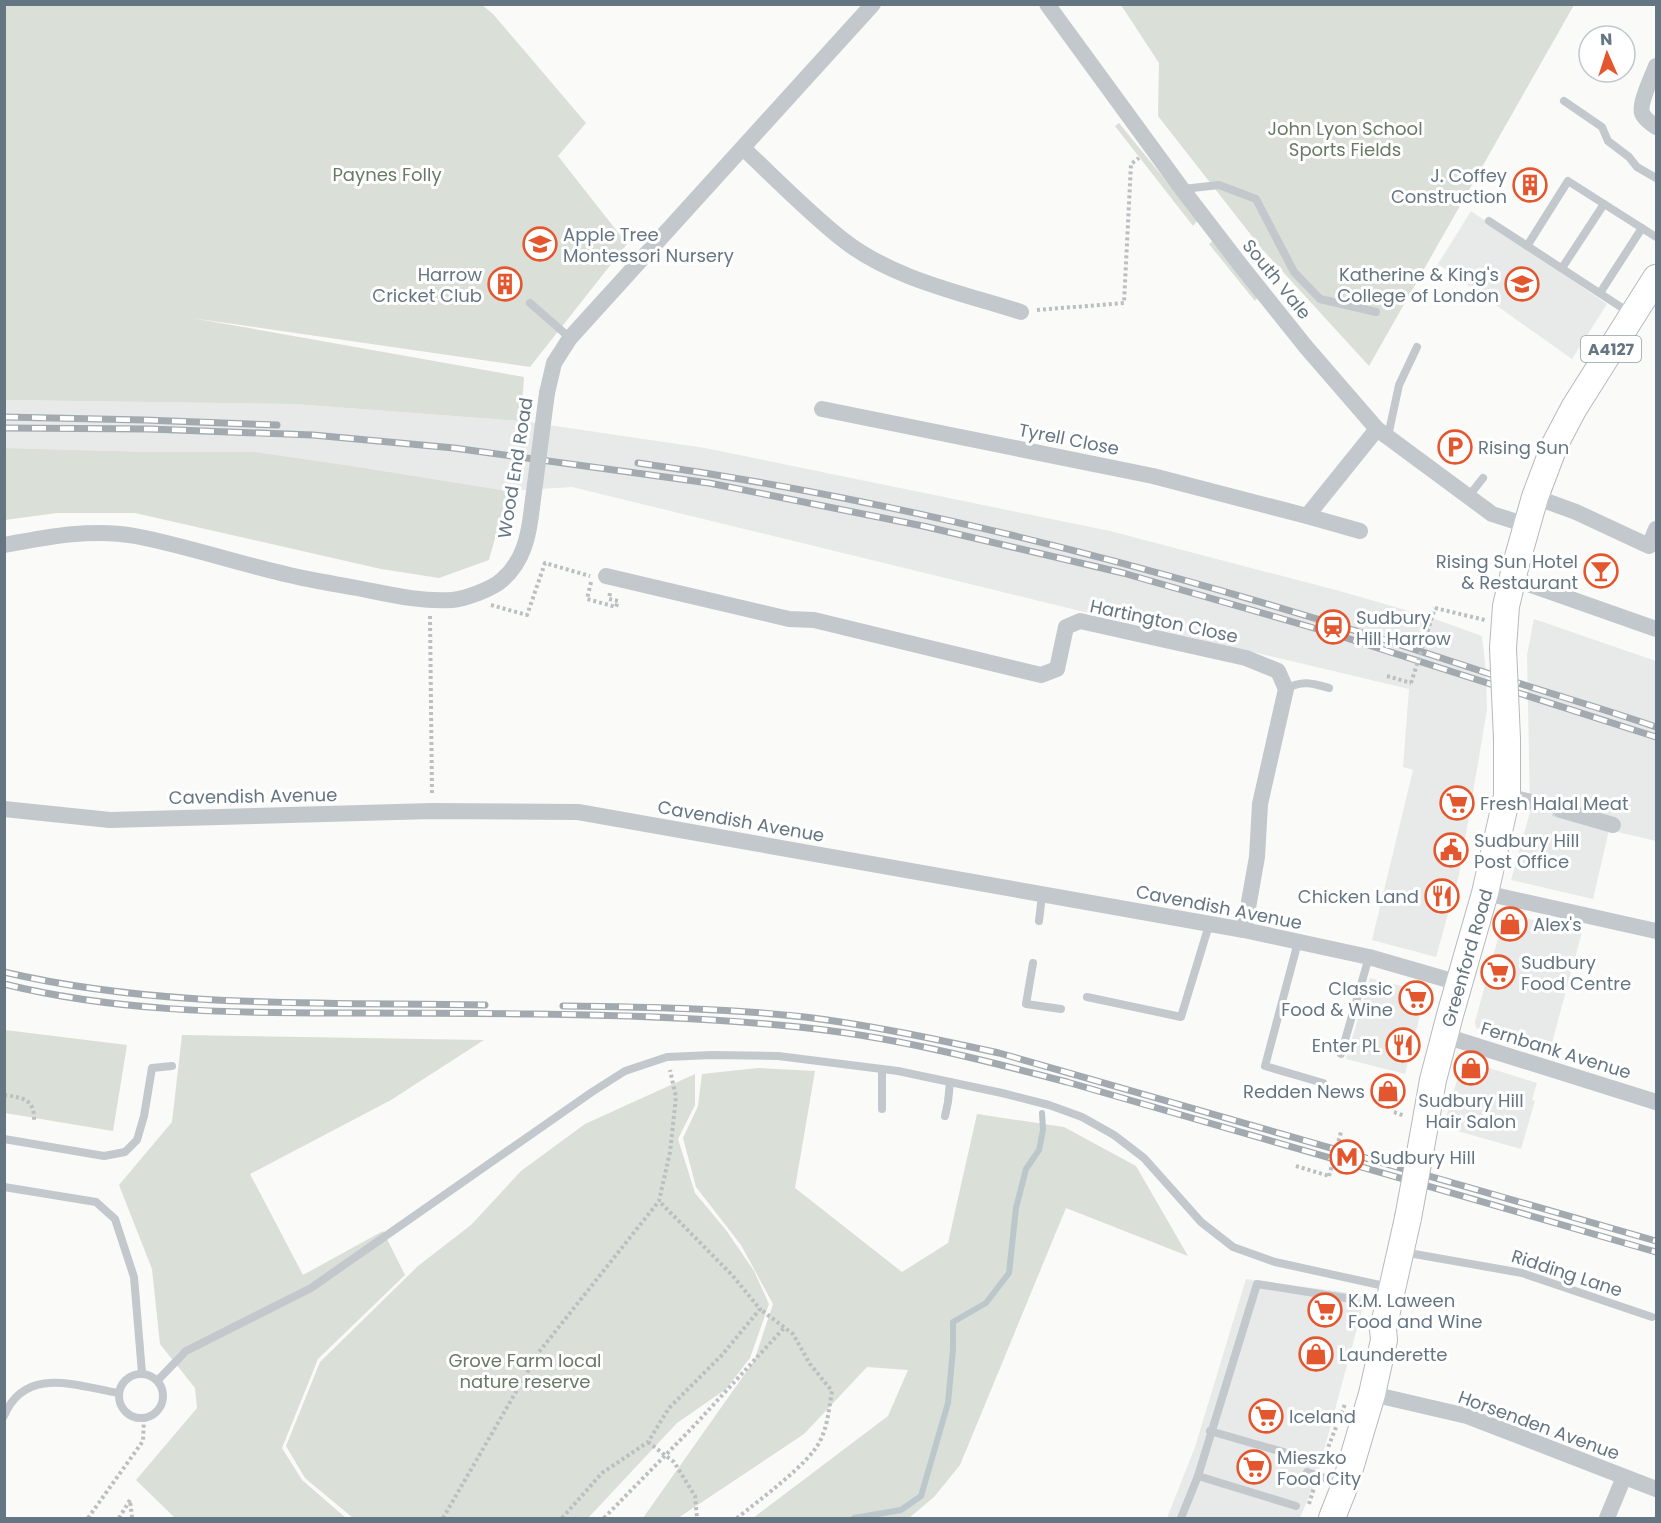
<svg xmlns="http://www.w3.org/2000/svg" width="1661" height="1523" font-family="Poppins,sans-serif">
<style>
.built{fill:#e8e9e9}
.green{fill:#dadfd7}
.lines{fill:none;stroke-linecap:round;stroke-linejoin:round}
.stream{stroke:#bbc7cb;stroke-width:6}
.street-tunnel{stroke:#d5d9db;stroke-width:16;stroke-dasharray:16 8;stroke-linecap:butt}
.primary-casing{stroke:#b5babe;stroke-width:28}
.path{stroke:#bbbfc2;stroke-width:4;stroke-dasharray:3 3;stroke-linecap:butt}
.lane{stroke:#c3c8cc;stroke-width:8}
.street{stroke:#c3c8cc;stroke-width:16}
.primary{stroke:#fff;stroke-width:26}
.rail-casing{stroke:#a2aab0;stroke-width:7}
.rail{stroke:#fff;stroke-width:4.5;stroke-dasharray:14;stroke-linecap:butt}
.primary-bridge-casing{stroke:#b5babe;stroke-width:28;stroke-linecap:butt}
.path-bridge{stroke:#bbbfc2;stroke-width:4;stroke-dasharray:3 3;stroke-linecap:butt}
.street-bridge{stroke:#c3c8cc;stroke-width:16}
.primary-bridge{stroke:#fff;stroke-width:26}
.labels{text-anchor:middle;dominant-baseline:central;stroke-width:6;stroke-linejoin:round;paint-order:stroke}
.shield{fill:#fff;stroke:#939fa8;stroke-width:1.5}
.shield-label{font-size:16px;font-weight:bold;fill:#657683}
.park-label{font-size:18px;fill:#687a64;stroke:#fff}
.poi-label{font-size:18px;fill:#657683;stroke:#fff;text-anchor:start}
.street-label{font-size:18px;fill:#657683;stroke:#fff}
</style>
<rect width="100%" height="100%" fill="#fafaf8"/>
<!-- built -->
<g class="built">
<polygon points="1471,211 1607,304 1572,359 1438,264"/>
<polygon points="5,400 294,404 521,421 705,448 1110,531 1347,593 1429,617 1482,636 1486,672 1487,710 1459,875 1436,957 1372,940 1413,770 1403,767 1409,689 1076,610 572,487 508,491 352,466 256,452 152,452 5,448"/>
<polygon points="1534,619 1656,661 1656,841 1609,830 1593,899 1511,880 1530,812 1527,655"/>
<polygon points="1505,913 1582,932 1550,1050 1476,1028 1475,1022"/>
<polygon points="1370,978 1426,992 1405,1074 1346,1059"/>
<polygon points="1463,1060 1537,1083 1532,1100 1535,1101 1521,1149 1443,1127"/>
<polygon points="1246,1279 1366,1295 1316,1480 1300,1518 1167,1518 1195,1447"/>
</g>
<!-- green -->
<g class="green">
<polygon points="4,5 482,5 493,14 586,123 558,156 627,244 530,367 192,318 524,377 521,421 294,404 5,400"/>
<polygon points="1121,5 1574,5 1369,366 1262,249 1158,116 1159,63"/>
<polygon points="1119,123 1198,220 1193,226 1115,126"/>
<polygon points="1213,241 1258,297 1255,301 1209,244"/>
<polygon points="5,448 152,452 256,452 352,466 508,491 489,560 439,578 381,569 135,513 57,513 5,520"/>
<polygon points="5,1030 127,1045 113,1131 5,1113"/>
<polygon points="182,1035 484,1040 391,1100 250,1174 303,1275 383,1231 405,1275 318,1359 282,1448 302,1480 346,1518 175,1518 136,1480 197,1408 195,1388 160,1344 152,1269 119,1185 172,1122"/>
<polygon points="758,1068 815,1071 795,1188 902,1272 948,1243 977,1114 1064,1127 1136,1166 1188,1256 1066,1208 960,1465 934,1497 909,1518 753,1518 888,1416 908,1370 867,1367 804,1434 678,1518 643,1518 754,1361 773,1304 741,1245 696,1187 683,1138 698,1106 702,1074"/>
<polygon points="695,1074 695,1105 678,1139 695,1193 726,1230 754,1271 769,1304 750,1358 726,1389 677,1423 588,1518 353,1518 305,1478 286,1446 320,1362 418,1266 471,1225 521,1171 585,1124"/>
</g>
<g class="lines">
<!-- stream -->
<polyline class="stream" points="854,1518 901,1510 921,1496 948,1403 953,1349 953,1322 986,1303 1009,1273 1016,1208 1026,1169 1039,1150 1043,1130 1042,1113"/>
<!-- street-tunnel -->
<polyline class="street-tunnel" points="1531,802 1561,810"/>
<defs>
<g id="primary">
<polyline points="1503,648 1506,606 1516,564 1535,497 1555,444 1574,408 1656,278"/>
<polyline points="1420,1153 1433,1080 1450,1015 1485,893 1507,796 1507,739"/>
<polyline points="1332,1518 1345,1485 1372,1394 1384,1340 1383,1329 1388,1307 1408,1218"/>
</g>
</defs>
<!-- primary casing -->
<use href="#primary" class="primary-casing"/>
<!-- path -->
<g class="path">
<polyline points="1037,310 1124,303 1131,164 1139,158"/>
<polyline points="591,582 587,599 616,607 618,601 609,599 610,593"/>
<polyline points="491,605 527,615 545,563 590,576"/>
<polyline points="1435,608 1485,620"/>
<polyline points="430,616 432,794"/>
<polyline points="1404,620 1429,627"/>
<polyline points="1387,676 1411,683"/>
<path d="M4 1095C26 1098 35 1100 34 1123"/>
<polyline points="1394,1112 1405,1116"/>
<polyline points="1296,1166 1329,1176"/>
<polyline points="648,1442 674,1462 695,1496 697,1518"/>
<polyline points="1324,1458 1345,1404"/>
<polyline points="1309,1504 1314,1488"/>
<polyline points="88,1518 143,1441 144,1418"/>
<polyline points="119,1518 130,1500 132,1518"/>
<polyline points="443,1518 539,1352 659,1201 670,1152 676,1097 670,1070"/>
<polyline points="562,1518 602,1473 648,1442 669,1408 722,1355 760,1309 732,1275 659,1201"/>
<polyline points="604,1518 692,1428 784,1328"/>
<path d="M737 1518C758 1501 809 1464 820 1441 828 1425 829 1408 832 1391L810 1364 793 1334 760 1309"/>
</g>
<!-- lane -->
<g class="lane">
<polyline points="1564,101 1602,127 1608,141 1629,157 1637,167 1656,178"/>
<polyline points="1183,189 1219,185 1256,199 1294,272 1320,299 1376,312"/>
<polyline points="1489,221 1630,313"/>
<polyline points="1527,246 1568,181 1656,237"/>
<polyline points="1562,268 1604,204"/>
<polyline points="1600,293 1642,228"/>
<polyline points="530,303 570,338"/>
<polyline points="1388,436 1399,385 1417,347"/>
<polyline points="1468,497 1483,478"/>
<path d="M1286 689C1302 680 1312 683 1329 688"/>
<polyline points="1039,921 1042,895"/>
<polyline points="1298,942 1265,1066 1323,1083"/>
<polyline points="1033,963 1026,1004 1061,1009"/>
<polyline points="1087,997 1181,1017 1209,925"/>
<polyline points="1341,1054 1369,957"/>
<polyline points="882,1109 882,1069"/>
<polyline points="945,1116 948,1102 950,1082"/>
<polyline points="4,1139 104,1156 125,1152 137,1140 144,1116 152,1068 172,1066"/>
<polyline points="4,1187 96,1202 115,1219 134,1277 142,1373"/>
<polyline points="1403,1252 1522,1273 1652,1317"/>
<circle cx="141" cy="1396" r="22"/>
<polyline points="158,1380 186,1351 311,1288 592,1092 625,1071 667,1057 712,1055 778,1056 898,1071 1002,1093 1049,1105 1082,1117 1114,1135 1144,1158 1201,1222 1233,1247 1275,1262 1389,1287"/>
<path d="M4 1416C25 1365 77 1386 119 1393"/>
<polyline points="1210,1431 1311,1460"/>
<polyline points="1307,1472 1342,1484"/>
<polyline points="1198,1476 1296,1506"/>
<polyline points="1181,1518 1198,1476 1257,1284 1352,1299"/>
</g>
<!-- street -->
<g class="street">
<polyline points="1047,4 1182,189 1242,267 1306,347 1377,429 1492,514 1526,525"/>
<path d="M1656 66C1652 77 1639 103 1642 113 1645 120 1651 123 1656 127"/>
<path d="M744 149C776 179 808 212 842 239 892 279 962 293 1021 312"/>
<polyline points="547,393 554,363 570,338 873,4"/>
<polyline points="822,409 1153,476 1307,516 1377,429"/>
<polyline points="1535,497 1576,512 1649,546 1656,529"/>
<polyline points="1307,516 1360,531"/>
<path d="M4 545C47 537 92 528 135 536 183 545 230 561 277 572 303 579 330 583 357 588 388 594 420 602 452 600 465 599 492 589 502 580 524 561 529 535 532 507"/>
<polyline points="606,576 789,619 814,620 1041,675 1057,669 1066,627 1080,621 1246,658 1278,671 1286,689 1260,804 1257,857 1244,930"/>
<polyline points="1514,579 1656,629"/>
<polyline points="1507,796 1531,802"/>
<polyline points="4,809 110,820 432,811 578,812 1244,930 1369,957 1459,983"/>
<polyline points="1561,810 1613,825"/>
<polyline points="1485,893 1656,931"/>
<polyline points="1445,1036 1656,1102"/>
<polyline points="1372,1394 1467,1416 1656,1489"/>
<polyline points="1607,1518 1624,1477"/>
</g>
<!-- primary -->
<use href="#primary" class="primary"/>
<defs>
<g id="rail">
<polyline points="4,417 145,420 277,425"/>
<polyline points="4,428 149,429 313,435 454,448 709,483 923,526 1123,573 1331,633 1656,737"/>
<path d="M638 463C929 504 1212 582 1490 674 1545 692 1601 708 1656 727"/>
<path d="M4 972C161 1009 325 1002 485 1005"/>
<path d="M4 984C113 1011 225 1013 336 1013 402 1013 469 1013 535 1014 623 1015 711 1018 799 1027 889 1036 980 1059 1067 1082L1656 1252"/>
<path d="M563 1006C644 1007 725 1008 805 1017 870 1025 935 1039 999 1053L1656 1241"/>
</g>
</defs>
<!-- rail casing -->
<use href="#rail" class="rail-casing"/>
<!-- rail -->
<use href="#rail" class="rail"/>
<defs>
<g id="primary-bridge">
<polyline points="1503,648 1507,739"/>
<polyline points="1408,1218 1420,1153"/>
</g>
</defs>
<!-- primary-bridge casing -->
<use href="#primary-bridge" class="primary-bridge-casing"/>
<!-- path-bridge -->
<g class="path-bridge">
<polyline points="1411,683 1435,608"/>
<polyline points="1329,1176 1341,1132"/>
</g>
<!-- street-bridge -->
<polyline class="street-bridge" points="532,507 547,393"/>
<!-- primary-bridge -->
<use href="#primary-bridge" class="primary-bridge"/>
</g>
<!-- icons -->
<defs>
<symbol id="building-ring" viewBox="-11 -11 22 22"><circle r="9.5" fill="#fff" stroke="#e4572e" stroke-width="1.5"/><path d="M-4-6H4V6H1V3H-1V6H-4ZM-2.5-4.3h1.7v1.8h-1.7ZM.8-4.3h1.7v1.8H.8ZM-2.5-1h1.7V.8h-1.7ZM.8-1h1.7V.8H.8Z" fill="#e4572e"/></symbol>
<symbol id="school-ring" viewBox="-11 -11 22 22"><circle r="9.5" fill="#fff" stroke="#e4572e" stroke-width="1.5"/><path d="M0-5L7-2L0 1L-7-2ZM-4 1L0 2.5L4 1V4Q0 6-4 4Z" fill="#e4572e"/></symbol>
<symbol id="university-ring" viewBox="-11 -11 22 22"><circle r="9.5" fill="#fff" stroke="#e4572e" stroke-width="1.5"/><path d="M0-5L7-2L0 1L-7-2ZM-4 1L0 2.5L4 1V4Q0 6-4 4Z" fill="#e4572e"/></symbol>
<symbol id="parking-ring" viewBox="-11 -11 22 22"><circle r="9.5" fill="#fff" stroke="#e4572e" stroke-width="1.5"/><path d="M-3.5-5.5H1a3.5 3.5 0 0 1 0 7H-1V5.5H-3.5ZM-1-3.4V-.6H.8a1.4 1.4 0 0 0 0-2.8Z" fill="#e4572e"/></symbol>
<symbol id="bar-ring" viewBox="-11 -11 22 22"><circle r="9.5" fill="#fff" stroke="#e4572e" stroke-width="1.5"/><path d="M-6-5H6L.8 .8V4.5H3.5V6h-7V4.5H-.8V.8Z" fill="#e4572e"/></symbol>
<symbol id="station-ring" viewBox="-11 -11 22 22"><circle r="9.5" fill="#fff" stroke="#e4572e" stroke-width="1.5"/><path d="M-3-6H3Q5-6 5-4V2Q5 4 3 4L4.5 6H3L1.5 4h-3L-3 6H-4.5L-3 4Q-5 4-5 2V-4Q-5-6-3-6ZM-3.5-4v3h7v-3ZM-3.5 1v1.5H-2V1ZM2 1v1.5H3.5V1Z" fill="#e4572e"/></symbol>
<symbol id="supermarket-ring" viewBox="-11 -11 22 22"><circle r="9.5" fill="#fff" stroke="#e4572e" stroke-width="1.5"/><path d="M-6-5.5h2.5l.6 2H6L4.5 2H-2.5L-4.4-4H-6ZM-1.5 3.2a1.3 1.3 0 1 0 .1 0ZM3 3.2a1.3 1.3 0 1 0 .1 0Z" fill="#e4572e"/></symbol>
<symbol id="civic-ring" viewBox="-11 -11 22 22"><circle r="9.5" fill="#fff" stroke="#e4572e" stroke-width="1.5"/><path d="M-.6-6.5H3V-4.5H.6V-3L4-1V1h2V6H-6V1h2V-1L-.6-3ZM-1.2 2.5V6h2.4V2.5Z" fill="#e4572e"/></symbol>
<symbol id="restaurant-ring" viewBox="-11 -11 22 22"><circle r="9.5" fill="#fff" stroke="#e4572e" stroke-width="1.5"/><path d="M-5-6h1v4h1v-4h1v4h1v-4h1v5L-1.5 .5V6h-2V.5L-5-1ZM5-6V6H3V1.5H1.5Q1.5-4 5-6Z" fill="#e4572e"/></symbol>
<symbol id="shop-ring" viewBox="-11 -11 22 22"><circle r="9.5" fill="#fff" stroke="#e4572e" stroke-width="1.5"/><path d="M-5-2.5h2.3a2.7 3.5 0 0 1 5.4 0H5L5.5 6h-11ZM-1.5-2.5h3a1.5 2.3 0 0 0-3 0Z" fill="#e4572e"/></symbol>
<symbol id="metro-ring" viewBox="-11 -11 22 22"><circle r="9.5" fill="#fff" stroke="#e4572e" stroke-width="1.5"/><path d="M-5.5 5V-5H-3L0 0L3-5H5.5V5H3V-.5L0 4L-3-.5V5Z" fill="#e4572e"/></symbol>
</defs>
<g fill-rule="evenodd">
<use href="#building-ring" x="1511" y="166" width="38" height="38"/>
<use href="#school-ring" x="521" y="225" width="38" height="38"/>
<use href="#building-ring" x="486" y="265" width="38" height="38"/>
<use href="#university-ring" x="1503" y="265" width="38" height="38"/>
<use href="#parking-ring" x="1436" y="428" width="38" height="38"/>
<use href="#bar-ring" x="1582" y="552" width="38" height="38"/>
<use href="#station-ring" x="1314" y="608" width="38" height="38"/>
<use href="#supermarket-ring" x="1438" y="784" width="38" height="38"/>
<use href="#civic-ring" x="1432" y="831" width="38" height="38"/>
<use href="#restaurant-ring" x="1423" y="877" width="38" height="38"/>
<use href="#shop-ring" x="1491" y="905" width="38" height="38"/>
<use href="#supermarket-ring" x="1479" y="953" width="38" height="38"/>
<use href="#supermarket-ring" x="1397" y="979" width="38" height="38"/>
<use href="#restaurant-ring" x="1384" y="1026" width="38" height="38"/>
<use href="#shop-ring" x="1452" y="1049" width="38" height="38"/>
<use href="#shop-ring" x="1369" y="1072" width="38" height="38"/>
<use href="#metro-ring" x="1328" y="1138" width="38" height="38"/>
<use href="#supermarket-ring" x="1306" y="1291" width="38" height="38"/>
<use href="#shop-ring" x="1297" y="1335" width="38" height="38"/>
<use href="#supermarket-ring" x="1247" y="1397" width="38" height="38"/>
<use href="#supermarket-ring" x="1235" y="1448" width="38" height="38"/>
</g>
<g class="labels">
<!-- shield labels -->
<rect class="shield" x="1581" y="336" width="60" height="26" rx="4.5"/>
<g class="shield-label">
<text x="1611" y="349">A4127</text>
</g>
<!-- park labels -->
<g class="park-label">
<text x="1345" y="128">John Lyon School<tspan x="1345" dy="21">Sports Fields</tspan></text>
<text x="387" y="174">Paynes Folly</text>
<text x="525" y="1360">Grove Farm local<tspan x="525" dy="21">nature reserve</tspan></text>
</g>
<!-- poi labels -->
<g class="poi-label">
<text x="1507" y="175" text-anchor="end">J. Coffey<tspan x="1507" dy="21">Construction</tspan></text>
<text x="563" y="234">Apple Tree<tspan x="563" dy="21">Montessori Nursery</tspan></text>
<text x="482" y="274" text-anchor="end">Harrow<tspan x="482" dy="21">Cricket Club</tspan></text>
<text x="1499" y="274" text-anchor="end">Katherine &amp; King's<tspan x="1499" dy="21">College of London</tspan></text>
<text x="1478" y="447">Rising Sun</text>
<text x="1578" y="561" text-anchor="end">Rising Sun Hotel<tspan x="1578" dy="21">&amp; Restaurant</tspan></text>
<text x="1356" y="617">Sudbury<tspan x="1356" dy="21">Hill Harrow</tspan></text>
<text x="1480" y="803">Fresh Halal Meat</text>
<text x="1474" y="840">Sudbury Hill<tspan x="1474" dy="21">Post Office</tspan></text>
<text x="1419" y="896" text-anchor="end">Chicken Land</text>
<text x="1533" y="924">Alex's</text>
<text x="1521" y="962">Sudbury<tspan x="1521" dy="21">Food Centre</tspan></text>
<text x="1393" y="988" text-anchor="end">Classic<tspan x="1393" dy="21">Food &amp; Wine</tspan></text>
<text x="1380" y="1045" text-anchor="end">Enter PL</text>
<text x="1365" y="1091" text-anchor="end">Redden News</text>
<text x="1471" y="1100" text-anchor="middle">Sudbury Hill<tspan x="1471" dy="21">Hair Salon</tspan></text>
<text x="1370" y="1157">Sudbury Hill</text>
<text x="1348" y="1300">K.M. Laween<tspan x="1348" dy="21">Food and Wine</tspan></text>
<text x="1339" y="1354">Launderette</text>
<text x="1289" y="1416">Iceland</text>
<text x="1277" y="1457">Mieszko<tspan x="1277" dy="21">Food City</tspan></text>
</g>
<!-- street labels -->
<g class="street-label">
<text transform="translate(1277 279) rotate(51)">South Vale</text>
<text transform="translate(1069 439) rotate(11)">Tyrell Close</text>
<text transform="translate(515 468) rotate(-81)">Wood End Road</text>
<text transform="translate(1164 621) rotate(12)">Hartington Close</text>
<text transform="translate(253 796) rotate(-1)">Cavendish Avenue</text>
<text transform="translate(741 821) rotate(10)">Cavendish Avenue</text>
<text transform="translate(1219 907) rotate(11)">Cavendish Avenue</text>
<text transform="translate(1467 958) rotate(-74)">Greenford Road</text>
<text transform="translate(1556 1050) rotate(17)">Fernbank Avenue</text>
<text transform="translate(1567 1273) rotate(18)">Ridding Lane</text>
<text transform="translate(1539 1425) rotate(20)">Horsenden Avenue</text>
</g>
</g>
<!-- border -->
<rect width="1661" height="1523" fill="none" stroke="#657683" stroke-width="12"/>
<!-- north arrow -->
<g transform="translate(1607 54) rotate(357)"><circle r="28" fill="#ffffff" stroke="#c1c8cd" stroke-width="1.5"/>
<path d="M0-4.5L10 22L0 15L-10 22Z" fill="#e4572e"/>
<text y="-9" font-size="16" font-weight="bold" text-anchor="middle" fill="#657683">N</text>
</g>
</svg>
